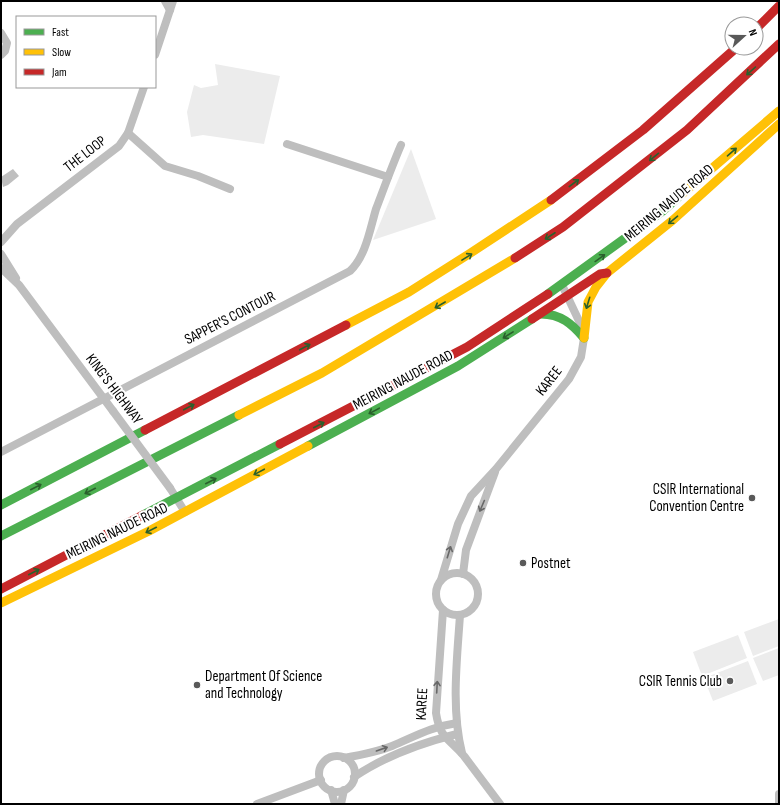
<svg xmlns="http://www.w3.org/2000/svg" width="780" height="805" font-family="'Sofia Sans Condensed',sans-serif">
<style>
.green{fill:#ececec}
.water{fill:#bfbfbf}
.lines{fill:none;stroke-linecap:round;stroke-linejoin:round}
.street{stroke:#bebebe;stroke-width:8}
.fast{stroke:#4caf50;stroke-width:9}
.slow{stroke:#ffc107;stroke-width:9}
.jam{stroke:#c62828;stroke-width:9}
.street-bridge{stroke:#bebebe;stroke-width:8}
.oneway{stroke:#2a602c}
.oneway2{stroke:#686868}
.poi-dot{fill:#595959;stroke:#fff;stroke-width:1.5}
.labels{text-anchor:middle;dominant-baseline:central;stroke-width:4;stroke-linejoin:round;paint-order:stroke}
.street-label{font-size:15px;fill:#000;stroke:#fff}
.poi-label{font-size:15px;fill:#000;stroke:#fff;text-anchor:end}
</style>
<rect width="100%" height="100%" fill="#fff"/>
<!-- green -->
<g class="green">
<polygon points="215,64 280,76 264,144 203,135 191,137 187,112 194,85 201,88 218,85"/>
<polygon points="411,149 436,219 373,240"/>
<polygon points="779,619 779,646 753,656 744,632"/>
<polygon points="738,635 747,658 702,676 693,652"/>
<polygon points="779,648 779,675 763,681 753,658"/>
<polygon points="748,661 757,684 713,701 704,678"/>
</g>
<!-- water -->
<polygon class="water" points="13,169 19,176 8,185 3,187 1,177"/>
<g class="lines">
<!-- street -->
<g class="street">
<polyline points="165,1 170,10"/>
<polyline points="1,33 7,43 5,51 1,55"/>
<polyline points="155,55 173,1"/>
<polyline points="128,133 165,166 198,176 230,189"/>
<polyline points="287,144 388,177"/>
<polyline points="1,242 17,224 119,146 128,133 144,87"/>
<polyline points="1,254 16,278"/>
<polyline points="1,268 19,285 113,411"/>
<path d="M1 452 350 271C366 256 370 229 376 209 384 188 392 166 401 145"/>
<polyline points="170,488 185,512"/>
<circle cx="457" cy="594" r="21"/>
<polyline points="463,574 466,550 495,472"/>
<polyline points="441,580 458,524 471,496 496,469 569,379 581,357 584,338 579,321 562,285"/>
<path d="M443 610 436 713C440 739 449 738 464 756 476 772 488 788 500 804"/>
<path d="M460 615C457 660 451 709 462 753"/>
<circle cx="337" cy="774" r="18"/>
<path d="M344 758C361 755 377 752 392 746 416 736 431 727 457 723"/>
<path d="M354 777C385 756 421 743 457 734"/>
<polyline points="331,790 335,804"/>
<polyline points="257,804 321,780"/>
<polyline points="341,804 344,790"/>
<polyline points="779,804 779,794"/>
</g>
<!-- fast -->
<g class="fast">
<polyline points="548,294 664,210 682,194"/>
<path d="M541 314C561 314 572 324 584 338"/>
<polyline points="308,446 458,366 532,319"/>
<polyline points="1,505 145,430"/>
<polyline points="143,515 280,444"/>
<polyline points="1,536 239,415"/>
</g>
<!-- slow -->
<g class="slow">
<polyline points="682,194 779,111"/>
<polyline points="346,325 409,292 469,254 551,200"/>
<polyline points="584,338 588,302 596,287 607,273 673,220 779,124"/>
<polyline points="239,415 322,373 515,258"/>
<polyline points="1,603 149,531 308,446"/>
</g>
<!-- jam -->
<g class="jam">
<polyline points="756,29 779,6"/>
<polyline points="551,200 643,130 736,48"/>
<polyline points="515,258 563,227 687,130 779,44"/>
<polyline points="532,319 600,274 607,273"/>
<polyline points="145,430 346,325"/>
<polyline points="280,444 467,347 548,294"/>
<polyline points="1,589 143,515"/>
</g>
<!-- street-bridge -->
<polyline class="street-bridge" points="113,411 170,488"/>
</g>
<!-- one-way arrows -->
<defs><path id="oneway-shaft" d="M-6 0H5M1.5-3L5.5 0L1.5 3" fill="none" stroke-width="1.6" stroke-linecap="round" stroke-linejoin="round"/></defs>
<g class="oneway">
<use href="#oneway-shaft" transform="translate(751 71) rotate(138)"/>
<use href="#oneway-shaft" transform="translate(732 152) rotate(-41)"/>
<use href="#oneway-shaft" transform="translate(654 157) rotate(141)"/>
<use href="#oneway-shaft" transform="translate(574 183) rotate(-37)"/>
<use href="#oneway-shaft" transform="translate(673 220) rotate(140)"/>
<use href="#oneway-shaft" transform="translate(550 236) rotate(147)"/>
<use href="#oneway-shaft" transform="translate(467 257) rotate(-32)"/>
<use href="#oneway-shaft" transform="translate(600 258) rotate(-36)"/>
<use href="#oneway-shaft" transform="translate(588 303) rotate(107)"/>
<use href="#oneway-shaft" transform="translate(440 305) rotate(150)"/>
<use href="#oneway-shaft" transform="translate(508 335) rotate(148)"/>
<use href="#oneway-shaft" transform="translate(305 347) rotate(-28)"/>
<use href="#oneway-shaft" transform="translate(189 407) rotate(-28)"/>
<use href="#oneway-shaft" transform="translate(374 411) rotate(152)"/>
<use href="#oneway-shaft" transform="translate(319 425) rotate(-27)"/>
<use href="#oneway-shaft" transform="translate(259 472) rotate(152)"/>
<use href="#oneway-shaft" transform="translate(211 481) rotate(-27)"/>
<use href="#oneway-shaft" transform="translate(36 487) rotate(-27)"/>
<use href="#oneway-shaft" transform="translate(90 491) rotate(153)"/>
<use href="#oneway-shaft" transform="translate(151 530) rotate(153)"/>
<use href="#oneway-shaft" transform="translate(34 572) rotate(-27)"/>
</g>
<g class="oneway2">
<use href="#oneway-shaft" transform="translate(482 506) rotate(113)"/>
<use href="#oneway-shaft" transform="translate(449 552) rotate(-73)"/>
<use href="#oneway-shaft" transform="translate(437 687) rotate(-87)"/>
<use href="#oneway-shaft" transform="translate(382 749) rotate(-19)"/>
</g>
<!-- markers -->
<g class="poi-dot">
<circle cx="752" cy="498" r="4"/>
<circle cx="523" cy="563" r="4"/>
<circle cx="730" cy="681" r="4"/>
<circle cx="197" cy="685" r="4"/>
</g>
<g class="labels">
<!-- street labels -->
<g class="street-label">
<text transform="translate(85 154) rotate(-38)">THE LOOP</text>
<text transform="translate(669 203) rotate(-40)">MEIRING NAUDE ROAD</text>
<text transform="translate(230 318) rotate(-27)">SAPPER'S CONTOUR</text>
<text transform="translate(403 380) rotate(-28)">MEIRING NAUDE ROAD</text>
<text transform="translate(549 381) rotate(-52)">KAREE</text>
<text transform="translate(114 389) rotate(53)">KING'S HIGHWAY</text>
<text transform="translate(117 531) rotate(-26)">MEIRING NAUDE ROAD</text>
<text transform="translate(422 704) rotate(-87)">KAREE</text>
</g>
<!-- poi labels -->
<g class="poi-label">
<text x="744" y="489">CSIR International<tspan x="744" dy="17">Convention Centre</tspan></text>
<text x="531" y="563" text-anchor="start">Postnet</text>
<text x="205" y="676" text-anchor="start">Department Of Science<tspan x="205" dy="17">and Technology</tspan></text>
<text x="722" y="681">CSIR Tennis Club</text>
</g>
</g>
<!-- border -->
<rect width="780" height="805" fill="none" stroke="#000000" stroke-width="4"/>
<!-- legend -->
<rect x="16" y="16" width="140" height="72" fill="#ffffff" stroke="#999999"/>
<rect x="24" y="29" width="20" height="6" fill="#4caf50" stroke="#999999"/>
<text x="52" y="36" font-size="12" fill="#000000">Fast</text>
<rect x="24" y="49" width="20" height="6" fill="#ffc107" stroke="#999999"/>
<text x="52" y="56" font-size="12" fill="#000000">Slow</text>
<rect x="24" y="69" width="20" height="6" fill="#c62828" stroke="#999999"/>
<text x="52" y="76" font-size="12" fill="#000000">Jam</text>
<!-- north arrow -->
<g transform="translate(744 36) rotate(69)"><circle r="19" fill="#ffffff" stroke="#999999"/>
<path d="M0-3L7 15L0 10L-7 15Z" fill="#595959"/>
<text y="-6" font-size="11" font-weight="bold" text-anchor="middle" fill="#000000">N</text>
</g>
</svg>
